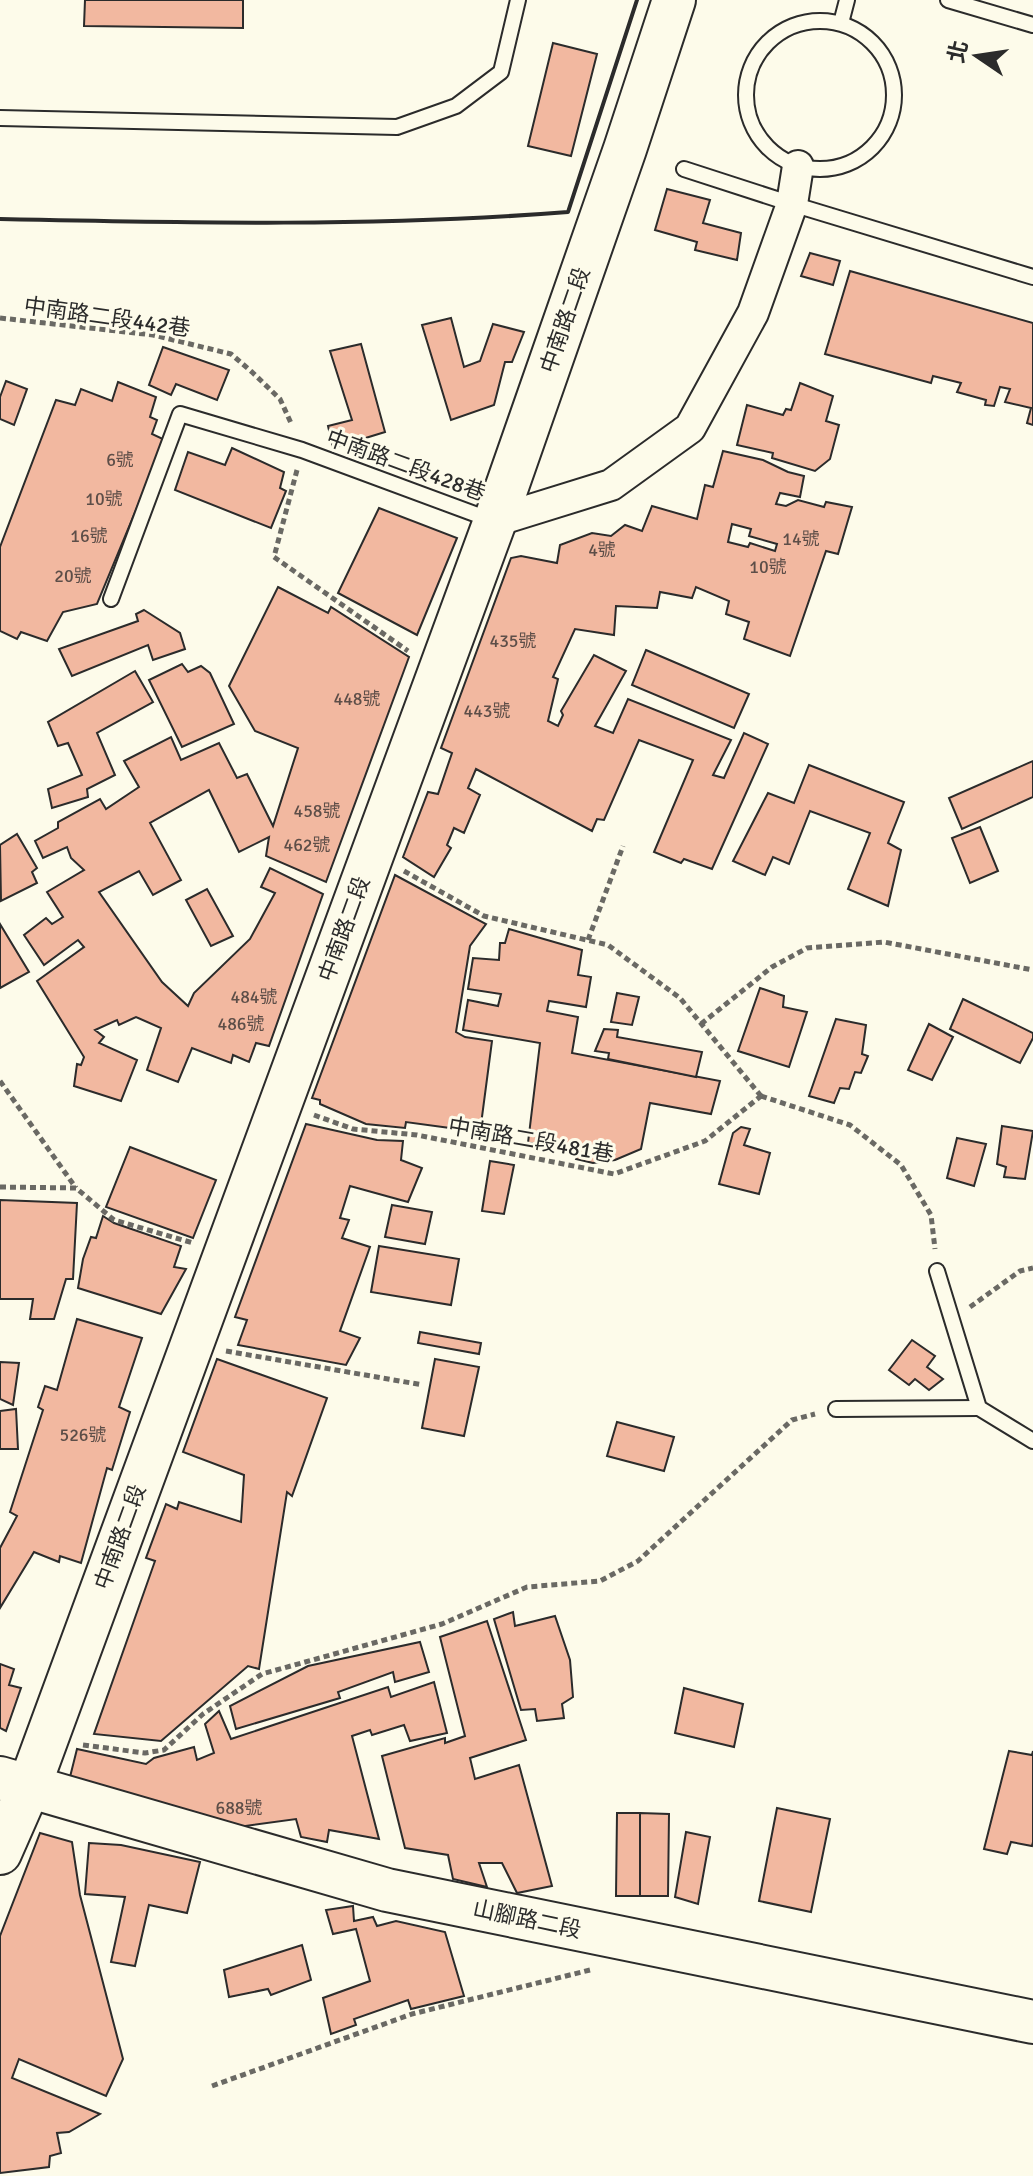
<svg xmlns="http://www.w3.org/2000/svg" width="1033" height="2176" font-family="Signika,'Noto Sans TC',sans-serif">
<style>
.building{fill:#f2b8a0;stroke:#2b2b2b;stroke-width:2;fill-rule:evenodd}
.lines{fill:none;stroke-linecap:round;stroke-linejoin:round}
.lane-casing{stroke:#2b2b2b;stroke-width:18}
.street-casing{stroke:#2b2b2b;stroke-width:34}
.secondary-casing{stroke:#2b2b2b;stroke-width:46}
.path{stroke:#6a6964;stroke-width:5;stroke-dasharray:6 4;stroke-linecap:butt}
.lane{stroke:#fdfbea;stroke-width:14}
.street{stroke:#fdfbea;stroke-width:30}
.secondary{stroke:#fdfbea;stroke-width:42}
.wall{stroke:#2b2b2b;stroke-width:4}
.labels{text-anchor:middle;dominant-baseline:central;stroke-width:6;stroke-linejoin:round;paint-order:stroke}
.number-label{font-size:18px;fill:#5d4e48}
.street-label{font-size:22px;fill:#2b2b2b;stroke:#fdfbea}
</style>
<rect width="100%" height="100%" fill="#fdfbea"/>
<!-- building -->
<g class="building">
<polygon points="85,0 243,0 243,28 84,26"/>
<polygon points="553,43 597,54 571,156 528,146"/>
<polygon points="667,189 710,200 703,223 741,233 737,260 695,250 697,242 655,230"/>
<polygon points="810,253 840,261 833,285 801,276"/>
<polygon points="850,271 1033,323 1033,425 1027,423 1031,408 1005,402 1010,389 1000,387 994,406 985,405 986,400 957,392 961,383 933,376 931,383 825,354"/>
<polygon points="451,318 464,367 480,361 493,324 524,332 512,362 505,362 494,405 451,420 422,325"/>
<polygon points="361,344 385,432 333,448 328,426 352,420 330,351"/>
<polygon points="163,347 229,370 217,400 176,384 171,395 149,385"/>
<polygon points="6,381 27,389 14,425 0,419 0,397"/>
<polygon points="118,382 156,397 150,417 157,420 152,434 165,440 97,604 63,612 47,641 21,632 17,639 0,631 0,547 56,400 75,405 81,389 112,401"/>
<polygon points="800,383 833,396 826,421 839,425 830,459 815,471 772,458 773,453 737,445 747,405 783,415 786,409 791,410"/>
<polygon points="232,448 284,472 280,488 286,491 271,528 175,490 188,452 225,465"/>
<path d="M723 451 763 460 788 472 804 476 800 497 780 493 776 504 786 506 798 500 824 507 826 502 852 507 838 554 826 551 790 656 744 639 749 622 726 614 729 601 696 587 692 598 660 592 657 608 616 606 614 635 575 629 553 677 558 679 548 721 558 726 563 715 561 711 594 655 626 671 595 726 613 733 628 699 731 740 713 775 724 778 744 733 768 744 712 869 684 859 681 863 654 852 693 760 639 740 604 820 597 819 592 831 476 769 468 788 480 795 464 833 454 828 447 845 451 848 434 877 403 857 428 792 438 794 452 753 441 748 511 558 521 556 557 563 560 545 592 533 611 536 625 525 642 531 652 506 697 519 705 485 713 487ZM732 524 751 529 749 536 777 544 775 551 750 543 748 547 728 542Z"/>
<polygon points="379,508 457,538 417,635 338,593"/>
<polygon points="278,587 328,613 331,607 409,657 326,882 266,856 269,837 239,852 209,790 150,823 181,880 153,895 139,871 99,892 162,982 188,1006 194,993 250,939 275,893 261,887 270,868 323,894 269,1046 256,1043 249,1062 233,1055 231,1063 192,1048 178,1082 147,1070 161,1028 136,1017 119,1025 117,1020 95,1030 104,1037 99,1043 137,1060 121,1101 74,1086 77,1064 81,1065 84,1057 37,981 84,947 78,940 44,965 24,935 46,918 52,924 63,917 47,892 84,870 71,858 67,847 43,858 35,841 58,828 58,822 100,799 106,809 139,787 124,761 171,737 181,760 219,743 237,778 247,774 273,826 298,748 255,731 229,686"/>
<polygon points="144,610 180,633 185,649 153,660 148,645 72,676 59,649 138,621 136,614"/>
<polygon points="646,650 749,694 734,728 632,685"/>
<polygon points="182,664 188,672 201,666 210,673 234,724 182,747 149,680"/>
<polygon points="135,671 153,702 97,733 115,775 87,789 88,797 52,808 48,789 82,775 68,743 58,746 48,722"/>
<polygon points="1033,761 1033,797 962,829 949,798"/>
<polygon points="809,765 904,802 888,843 901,850 888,906 848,889 870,833 810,811 789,864 773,857 765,875 733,861 768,793 794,803"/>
<polygon points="980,827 998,871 970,883 952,838"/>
<polygon points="17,834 37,868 32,872 37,883 1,901 0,845"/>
<polygon points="395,875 486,924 470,946 456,1032 465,1037 492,1041 480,1132 406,1122 405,1128 366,1124 320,1104 320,1100 312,1098"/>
<polygon points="207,889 233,936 211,946 186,900"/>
<polygon points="0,924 29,972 0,988"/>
<polygon points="509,929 582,950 578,975 591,977 586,1007 549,1001 547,1011 578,1017 572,1053 720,1081 711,1114 650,1103 641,1149 615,1160 593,1163 576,1159 578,1149 528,1143 540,1043 463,1030 468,1000 498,1006 501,994 468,989 473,958 499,960 500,943 505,943"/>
<polygon points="760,988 784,996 783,1007 807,1012 789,1067 738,1051"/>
<polygon points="617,993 639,997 632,1025 611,1022"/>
<polygon points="963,999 1033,1033 1033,1038 1020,1063 950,1029"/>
<polygon points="836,1019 866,1025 862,1054 868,1056 861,1073 855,1072 849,1089 840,1088 834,1103 809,1096"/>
<polygon points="929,1024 953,1037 932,1080 908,1070"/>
<polygon points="604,1029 618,1030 617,1037 702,1052 696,1077 608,1059 609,1053 595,1051"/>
<polygon points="306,1124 377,1140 403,1141 401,1160 422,1168 408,1202 350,1186 340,1218 349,1220 342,1238 370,1247 340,1331 360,1338 346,1365 238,1345 247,1320 235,1317"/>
<polygon points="1002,1126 1033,1131 1025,1179 1004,1177 1006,1167 997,1164"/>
<polygon points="741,1127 750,1129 744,1145 770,1153 759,1194 719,1184 733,1133"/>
<polygon points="957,1138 986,1144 974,1186 947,1178"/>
<polygon points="130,1147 216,1180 193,1238 106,1207"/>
<polygon points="490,1161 514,1165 504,1214 482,1211"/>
<polygon points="0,1200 77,1203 73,1279 66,1279 54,1319 30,1319 33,1299 0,1299"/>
<polygon points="392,1205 432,1212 425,1244 385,1237"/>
<polygon points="103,1216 114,1223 181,1246 174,1267 186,1269 161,1314 78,1288 83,1259 91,1237 96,1238"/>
<polygon points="379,1246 459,1259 451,1305 371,1292"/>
<polygon points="77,1319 142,1338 119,1407 130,1412 112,1470 107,1468 81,1563 60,1556 59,1562 34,1552 0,1608 0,1548 17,1516 10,1512 43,1410 38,1407 45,1386 57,1390"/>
<polygon points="420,1332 481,1343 479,1354 418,1343"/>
<polygon points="912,1340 935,1356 927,1367 943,1379 929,1390 915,1379 909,1385 889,1370"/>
<polygon points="217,1359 327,1398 292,1496 287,1492 259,1669 248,1666 161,1741 94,1734 155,1561 146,1558 166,1504 177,1509 179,1502 241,1522 244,1475 183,1452"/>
<polygon points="435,1359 479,1367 464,1436 422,1428"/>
<polygon points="0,1362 19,1363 13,1405 0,1399"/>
<polygon points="16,1409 18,1449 0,1449 0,1411"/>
<polygon points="617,1422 674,1437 664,1471 607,1456"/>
<polygon points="513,1612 515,1626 555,1616 570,1660 573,1697 562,1704 564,1718 537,1721 535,1709 521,1710 494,1619"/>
<polygon points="487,1621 526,1740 470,1758 475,1779 519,1765 552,1886 517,1893 502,1863 479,1863 487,1887 453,1879 448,1855 405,1848 382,1756 445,1738 445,1743 465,1736 440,1637"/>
<polygon points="420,1642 429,1672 395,1682 393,1672 338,1692 340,1698 236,1729 230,1706 308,1666"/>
<polygon points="0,1664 14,1669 9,1685 21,1688 6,1731 0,1728"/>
<polygon points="434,1682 447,1733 410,1741 404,1725 372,1735 370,1730 352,1736 379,1839 329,1830 327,1842 301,1837 296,1819 224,1829 68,1785 77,1749 146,1764 154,1758 194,1747 197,1760 214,1753 205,1724 219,1711 231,1739 388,1687 391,1697"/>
<polygon points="684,1688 743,1704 734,1747 675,1733"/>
<polygon points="1009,1751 1032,1755 1033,1751 1033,1842 1032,1846 1011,1842 1007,1854 984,1849"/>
<polygon points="777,1808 830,1819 811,1912 759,1901"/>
<polygon points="617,1813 640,1813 640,1896 616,1896"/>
<polygon points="640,1813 669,1814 668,1896 640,1896"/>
<polygon points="686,1832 710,1837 698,1904 675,1897"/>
<polygon points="40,1833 72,1842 80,1895 123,2059 106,2096 19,2059 12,2078 100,2114 69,2132 57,2133 61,2153 50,2156 49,2167 0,2173 0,1936"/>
<polygon points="89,1843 121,1845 200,1862 187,1913 149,1905 135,1966 111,1962 125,1897 85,1894"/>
<polygon points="353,1906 354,1921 373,1917 377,1926 396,1921 445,1932 464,1996 411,2009 408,2000 354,2019 356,2025 331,2034 323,1998 370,1981 356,1929 333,1934 326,1910"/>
<polygon points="302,1945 311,1980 271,1995 268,1989 229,1997 224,1970"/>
</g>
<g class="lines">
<defs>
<g id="lane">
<polyline points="948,0 1033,25"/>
<circle cx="820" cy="95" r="74"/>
<polyline points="841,23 847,0"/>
<polyline points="0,118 397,127 456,106 501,72 518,0"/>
<polyline points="684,169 792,204 1033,277"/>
<polyline points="111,599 180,414 302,450 491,520"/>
<polyline points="937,1271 979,1408 1033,1441"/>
<polyline points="836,1409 979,1408"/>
</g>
<polyline id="street" points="495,521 611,485 690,428 753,313 792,204 798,166"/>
<g id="secondary">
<polyline points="0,1778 387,1890 1033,2022"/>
<polyline points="0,1853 29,1787 495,521 625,149 674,0"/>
</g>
</defs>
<!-- lane casing -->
<use href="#lane" class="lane-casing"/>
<!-- street casing -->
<use href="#street" class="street-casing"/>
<!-- secondary casing -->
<use href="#secondary" class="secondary-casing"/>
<!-- path -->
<g class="path">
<polyline points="0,318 153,335 231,354 252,372 280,399 291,423"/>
<polyline points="297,470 274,557 408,651"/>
<polyline points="404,871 484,916 608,945 680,998 761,1096"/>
<polyline points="588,940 623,846"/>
<polyline points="701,1024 772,967 807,948 884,942 1033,970"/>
<polyline points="0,1081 76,1188"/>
<polyline points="761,1096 850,1125 901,1165 931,1215 935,1249"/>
<polyline points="314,1115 353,1129 417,1135 614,1174 705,1141 761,1096"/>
<polyline points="0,1187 76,1188 114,1220 193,1243"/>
<polyline points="970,1307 1020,1271 1033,1268"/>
<polyline points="226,1351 423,1385"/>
<polyline points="83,1745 145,1753 164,1750 203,1714 262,1674 442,1624 527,1587 600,1581 638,1561 792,1420 815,1414"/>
<polyline points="212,2086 412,2014 590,1970"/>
</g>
<!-- lane -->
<use href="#lane" class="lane"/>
<!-- street -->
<use href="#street" class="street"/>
<!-- secondary -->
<use href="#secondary" class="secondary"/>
<!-- wall -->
<path class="wall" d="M0 219C189 223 379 227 568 212L637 0"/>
</g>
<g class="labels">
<!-- number labels -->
<g class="number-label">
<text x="120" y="460">6號</text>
<text x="104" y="499">10號</text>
<text x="89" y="536">16號</text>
<text x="801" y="539">14號</text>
<text x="602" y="550">4號</text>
<text x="768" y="567">10號</text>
<text x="73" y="576">20號</text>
<text x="513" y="641">435號</text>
<text x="357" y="699">448號</text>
<text x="487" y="711">443號</text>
<text x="317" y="811">458號</text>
<text x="307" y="845">462號</text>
<text x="254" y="997">484號</text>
<text x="241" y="1024">486號</text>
<text x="83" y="1435">526號</text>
<text x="239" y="1808">688號</text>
</g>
<!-- street labels -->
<g class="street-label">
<text transform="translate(107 317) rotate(8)">中南路二段442巷</text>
<text transform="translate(565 320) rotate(-71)">中南路二段</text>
<text transform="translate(406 465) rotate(20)">中南路二段428巷</text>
<text transform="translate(344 929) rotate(-70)">中南路二段</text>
<text transform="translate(531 1140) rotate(10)">中南路二段481巷</text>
<text transform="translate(120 1537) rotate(-70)">中南路二段</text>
<text transform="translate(527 1919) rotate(12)">山腳路二段</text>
</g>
</g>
<!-- north arrow -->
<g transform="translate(977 56) rotate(283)" stroke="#fdfbea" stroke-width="6" paint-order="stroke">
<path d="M0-6L14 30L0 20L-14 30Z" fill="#2b2b2b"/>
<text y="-12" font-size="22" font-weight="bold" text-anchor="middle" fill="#2b2b2b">北</text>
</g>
</svg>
